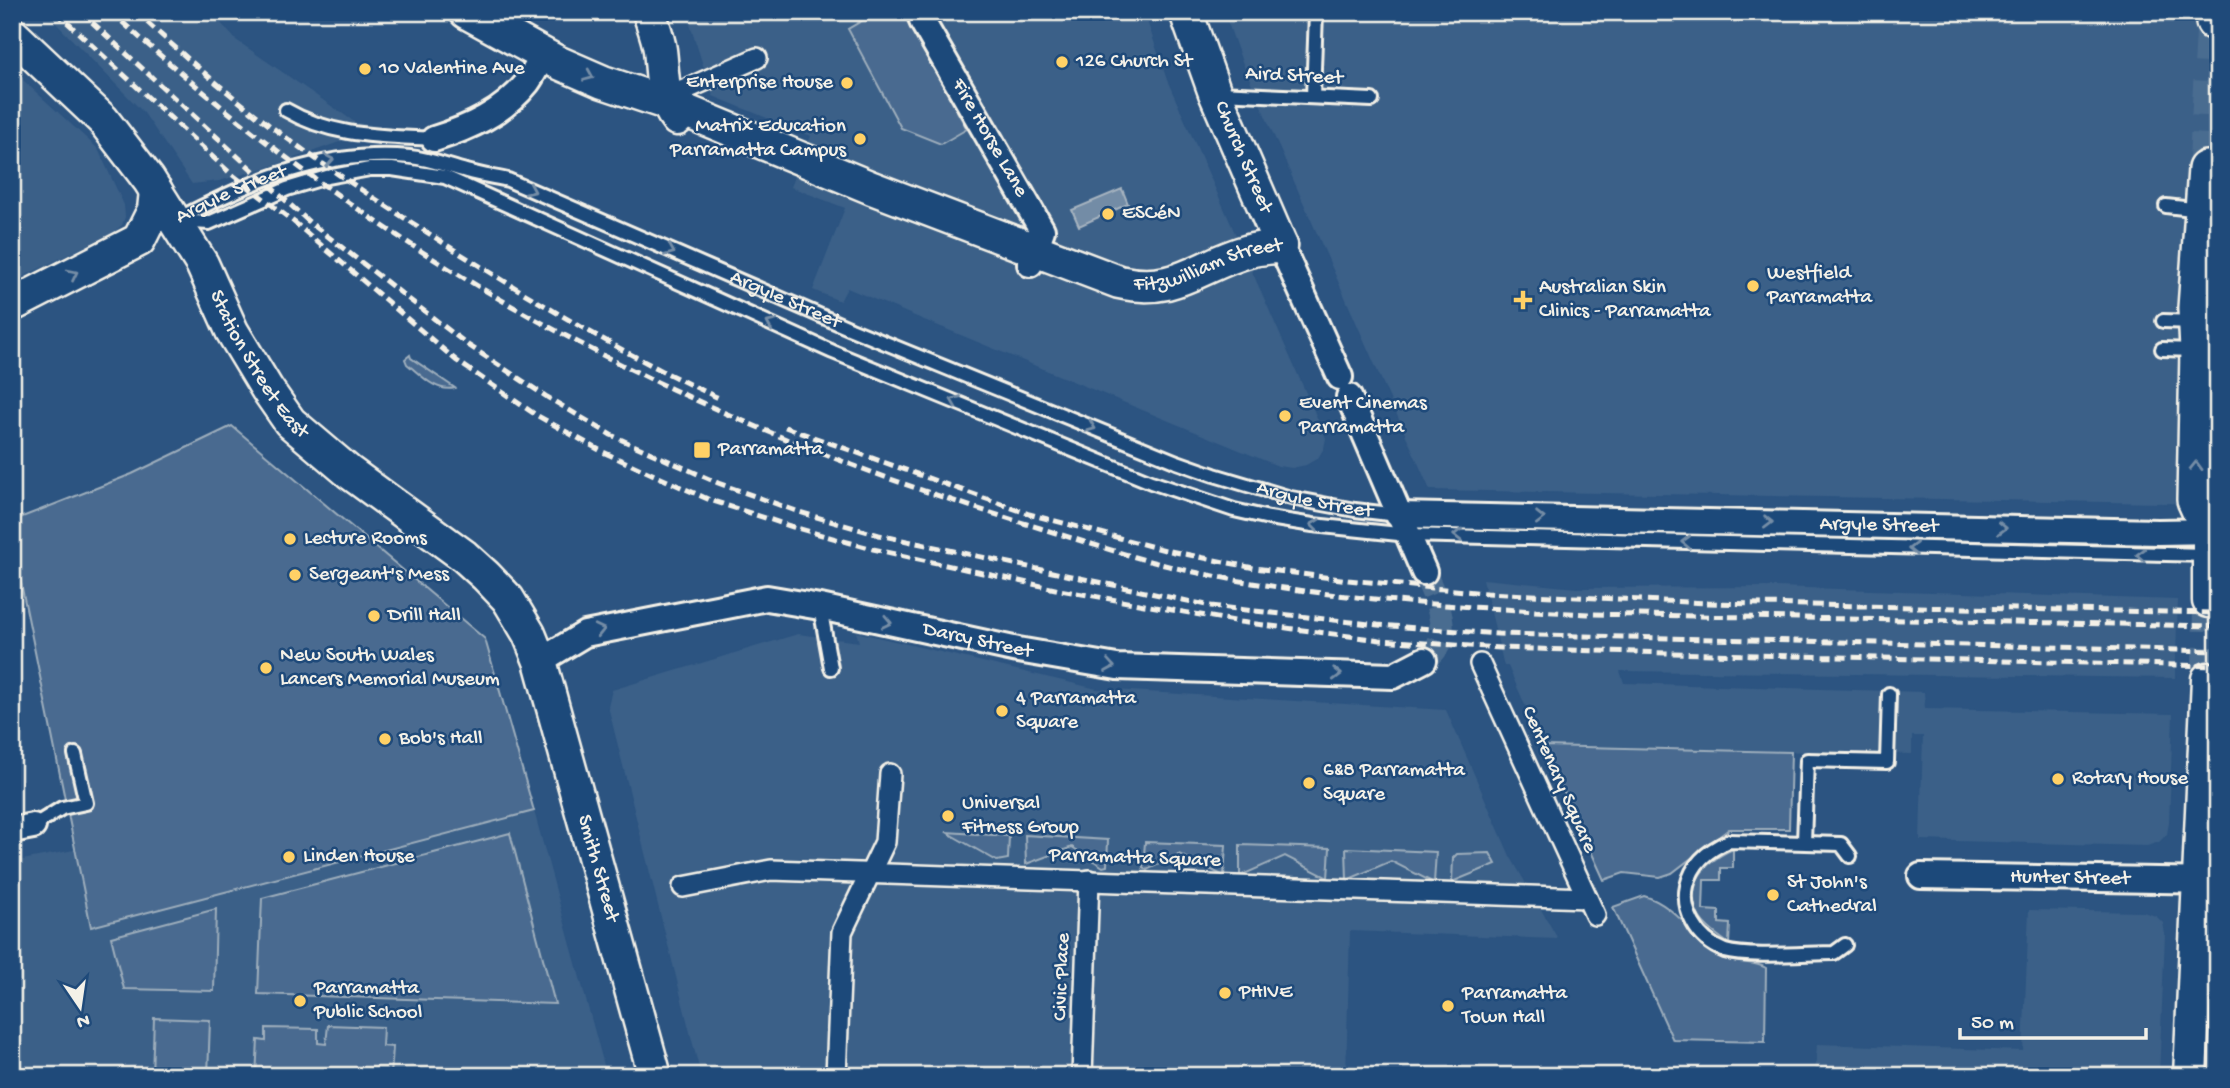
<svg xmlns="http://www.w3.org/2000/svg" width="2230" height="1088" font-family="'Gochi Hand',sans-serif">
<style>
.built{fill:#3b6088}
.green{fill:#496b90;stroke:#9eaebc;stroke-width:2}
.water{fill:#738ca6;stroke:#a7b4c0;stroke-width:2}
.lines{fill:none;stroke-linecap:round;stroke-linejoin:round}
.minor-tunnel{stroke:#4a6c90;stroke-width:24;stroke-dasharray:24 12;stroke-linecap:butt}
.tertiary-tunnel{stroke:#4a6c90;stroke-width:32;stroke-dasharray:32 16;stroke-linecap:butt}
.secondary-tunnel{stroke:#4a6c90;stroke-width:35;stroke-dasharray:35 18;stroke-linecap:butt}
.service-casing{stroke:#f4f1e8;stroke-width:18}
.pedestrian-casing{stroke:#f4f1e8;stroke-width:24}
.minor-casing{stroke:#f4f1e8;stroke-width:30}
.tertiary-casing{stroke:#f4f1e8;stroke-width:37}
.secondary-casing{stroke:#f4f1e8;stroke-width:40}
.service{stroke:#1f4a7a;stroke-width:12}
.pedestrian{stroke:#1f4a7a;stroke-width:19}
.minor{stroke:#1f4a7a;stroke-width:24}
.tertiary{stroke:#1f4a7a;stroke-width:32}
.secondary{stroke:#1f4a7a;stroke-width:35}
.rail{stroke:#f4f1e8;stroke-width:5;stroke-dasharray:10 5;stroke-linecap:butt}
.oneway{stroke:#748da6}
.poi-dot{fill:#ffd166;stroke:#1f4a7a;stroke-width:2.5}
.labels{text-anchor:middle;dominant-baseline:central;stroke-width:5;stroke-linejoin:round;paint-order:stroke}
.poi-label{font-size:21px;fill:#f4f1e8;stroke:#1f4a7a;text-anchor:start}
.street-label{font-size:21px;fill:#f4f1e8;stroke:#1f4a7a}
</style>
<rect width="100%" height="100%" fill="#2c5481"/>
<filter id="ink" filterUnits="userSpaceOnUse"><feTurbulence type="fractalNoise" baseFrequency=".0143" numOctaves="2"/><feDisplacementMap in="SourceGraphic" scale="14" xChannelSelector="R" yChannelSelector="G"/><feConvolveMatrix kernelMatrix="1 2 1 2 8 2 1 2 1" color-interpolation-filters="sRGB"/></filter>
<g filter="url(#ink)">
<!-- built -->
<g class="built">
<polygon points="45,12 211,12 236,40 356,123 435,133 432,146 342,141 275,165 219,181 192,184 144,113"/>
<polygon points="686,12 1144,12 1167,80 1326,438 1324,448 1318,458 1306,465 1292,468 1278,466 847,288 840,301 813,290 845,208 791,187 811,136 713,96"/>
<polygon points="1224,12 2218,12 2218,504 1430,490 1271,129 1241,59"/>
<polygon points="12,70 98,149 124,205 125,217 122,225 114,232 12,282"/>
<polygon points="1483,579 1577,588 1776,587 2178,600 2175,678 1620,671 1624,683 1924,692 1925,709 2173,714 2169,822 2167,834 2159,842 2147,846 1920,840 1923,736 1912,736 1912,754 1543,746 1508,666 1504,666"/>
<polygon points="856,632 1097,689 1446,710 1510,856 1558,939 1350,931 1346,1073 1401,1076 1246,1076 1246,1070 1177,1066 1176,1076 701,1076 608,706 612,690 798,634 859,642"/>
<polygon points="534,811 607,1076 12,1076 12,862 74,850 92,927"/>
<polygon points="2029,910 2143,912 2156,916 2163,923 2165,934 2159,1076 1815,1076 1817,1044 2023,1051"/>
</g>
<!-- green -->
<g class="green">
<polygon points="877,12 902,12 967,129 941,144 901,128 848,29"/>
<path d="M410 355 411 358 455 388C436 393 421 375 407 364L405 359Z"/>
<polygon points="232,426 485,639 534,811 91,927 12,539 12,521 132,474"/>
<polygon points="1543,746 1791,752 1789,829 1729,829 1672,873 1660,877 1624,873 1604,880"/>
<polygon points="946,832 1009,836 1008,859 997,861"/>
<polygon points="510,833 555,1004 258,994 262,898"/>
<polygon points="1025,835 1108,840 1107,866 1103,867 1072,847 1026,864"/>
<polygon points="1145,842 1226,845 1224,876 1179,854 1147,870 1143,868"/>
<polygon points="1240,845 1330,848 1328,878 1285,856 1240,876"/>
<polygon points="1346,848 1436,852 1434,883 1391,861 1347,880"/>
<path d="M1733 849V868H1721V880H1704L1703 910 1719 911V923L1730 924 1729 944C1719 936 1707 929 1700 918 1680 887 1706 861 1733 849Z"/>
<polygon points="1490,853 1496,864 1452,882 1453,858 1457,854"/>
<path d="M1644 896C1674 904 1694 937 1718 955 1735 966 1753 960 1766 968L1765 1042 1673 1040 1613 907Z"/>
<polygon points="216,909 214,991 124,989 111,937"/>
<polygon points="154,1018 210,1020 208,1076 152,1076"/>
<polygon points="328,1025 383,1027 382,1046 393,1047 391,1076 256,1076 258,1040 266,1041 266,1028 318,1029 318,1043 326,1044"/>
</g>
<!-- water -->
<polygon class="water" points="1122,189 1128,204 1079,226 1072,210"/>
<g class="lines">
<!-- minor-tunnel -->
<path class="minor-tunnel" d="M1424 572C1436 599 1457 640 1424 660"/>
<!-- tertiary-tunnel -->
<polyline class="tertiary-tunnel" points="2208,679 2209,601"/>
<!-- secondary-tunnel -->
<polyline class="secondary-tunnel" points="2206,169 2214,22"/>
<defs>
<g id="service">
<polyline points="1218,93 1372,100"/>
<polyline points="1313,97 1316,12"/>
<path d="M286 110C332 137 382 136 434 139"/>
<polyline points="2166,206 2201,210"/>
<path id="s1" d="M176 220C250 181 324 149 410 157 430 159 447 166 466 171 480 175 494 177 508 180L851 329 1177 462 1214 475 1291 498 1355 510 1398 515"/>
<polyline points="178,221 209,223 287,189 327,177 370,169 392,169 445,177 833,352 1151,482 1234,510 1269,518 1313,525 1408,535 2207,555"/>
<polyline points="2163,321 2196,322"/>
<polyline points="2162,349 2194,350"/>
<polyline points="820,607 831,668"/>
<polyline points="33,826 62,808 86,803 75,754"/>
<polyline points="1804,842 1807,760 1887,762 1889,694"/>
<path d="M1845 945 1834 953C1807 953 1749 958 1725 951 1712 946 1700 936 1693 923 1687 912 1684 899 1687 886 1692 863 1708 850 1729 841L1841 844 1850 856"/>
</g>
<g id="pedestrian">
<polyline points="682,91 757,58"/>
<polyline points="1480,664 1595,915"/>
<polyline points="683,887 771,870 1587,898"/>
<polyline points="836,1076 842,932 885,842 890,774"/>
<polyline points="1082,1076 1089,880"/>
</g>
<g id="minor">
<path id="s2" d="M922 12V21L1042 230 1030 264"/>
<path d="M434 139C469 128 503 113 527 83 533 75 538 64 544 55"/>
<polyline points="1281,246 1340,377"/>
<polyline points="1349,397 1424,572"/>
<path id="s3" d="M1398 515 2158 532 2218 531"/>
<path id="s4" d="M540 661 585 634 767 598 820 607 1018 650 1117 667 1393 676 1424 660"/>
<polyline points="12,830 33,826"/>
<path id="s5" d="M1921 876 2218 881"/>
</g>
<g id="tertiary">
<path id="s6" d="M466 12 557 62 603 82 669 104 872 188 1119 282C1177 295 1198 265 1249 251 1259 248 1270 248 1281 246"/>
<path d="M649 12C653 25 658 37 660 50 663 73 661 100 677 119"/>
<path id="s7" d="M1186 12 1215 93 1281 246"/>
<path id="s8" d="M12 34 103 120 149 180 202 264 232 331 267 389 290 422 349 472 464 556 486 576 508 599 529 634 540 661 655 1076"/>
<polyline points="12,305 139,240 154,210 156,191"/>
<polyline points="2209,601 2209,531"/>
<polyline points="2190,1076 2208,679"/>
</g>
<g id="secondary">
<polyline points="2214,22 2215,12"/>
<polyline points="2206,169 2196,308 2198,350 2195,500 2209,531"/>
</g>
</defs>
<!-- service casing -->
<use href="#service" class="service-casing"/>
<!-- pedestrian casing -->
<use href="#pedestrian" class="pedestrian-casing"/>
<!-- minor casing -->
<use href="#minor" class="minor-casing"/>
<!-- tertiary casing -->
<use href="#tertiary" class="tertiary-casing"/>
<!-- secondary casing -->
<use href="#secondary" class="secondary-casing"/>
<!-- service -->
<use href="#service" class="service"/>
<!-- pedestrian -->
<use href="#pedestrian" class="pedestrian"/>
<!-- minor -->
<use href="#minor" class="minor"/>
<!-- tertiary -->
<use href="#tertiary" class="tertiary"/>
<!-- secondary -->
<use href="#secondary" class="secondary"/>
<!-- rail -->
<g class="rail">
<polyline points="56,12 229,172 294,222 457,361 536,415 603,452 710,500 793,527 873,549 1060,590 1240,622 1380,640 1501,648 1669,653 2218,666"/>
<polyline points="81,12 308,221 468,345 547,397 611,435 718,483 799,512 879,535 1211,606 1378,625 1498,634 2218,651"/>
<path d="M111 12C190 83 273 151 361 211 567 354 801 457 1040 528 1098 546 1155 565 1214 576 1336 600 1464 607 1588 614L2218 626"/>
<path d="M136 12C187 59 239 104 295 144 346 181 400 215 453 249 540 304 628 357 721 399"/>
<polyline points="785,427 1029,514 1165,550 1254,568 1348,580 1486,593 1708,603 2218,613"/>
</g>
</g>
<!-- one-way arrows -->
<defs><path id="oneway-chevron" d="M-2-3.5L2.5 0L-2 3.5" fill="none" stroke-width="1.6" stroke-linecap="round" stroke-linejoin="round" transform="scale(1.75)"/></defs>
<g class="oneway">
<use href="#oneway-chevron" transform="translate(589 76) rotate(23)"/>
<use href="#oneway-chevron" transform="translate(329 160) rotate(-10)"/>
<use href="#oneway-chevron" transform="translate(531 190) rotate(24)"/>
<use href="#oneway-chevron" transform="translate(670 251) rotate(23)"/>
<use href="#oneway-chevron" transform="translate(73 274) rotate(-26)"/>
<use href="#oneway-chevron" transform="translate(771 324) rotate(-156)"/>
<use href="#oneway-chevron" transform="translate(955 401) rotate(-158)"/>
<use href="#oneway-chevron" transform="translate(1091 427) rotate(22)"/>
<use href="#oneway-chevron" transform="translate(2196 466) rotate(-89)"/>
<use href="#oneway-chevron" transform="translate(1540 518) rotate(1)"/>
<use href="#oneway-chevron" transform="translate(1768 522) rotate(1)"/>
<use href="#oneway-chevron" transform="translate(1315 525) rotate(-173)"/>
<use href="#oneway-chevron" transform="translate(2002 528) rotate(2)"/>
<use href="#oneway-chevron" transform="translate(1458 535) rotate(-179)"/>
<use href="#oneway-chevron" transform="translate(1686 542) rotate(-178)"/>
<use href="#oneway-chevron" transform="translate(1913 549) rotate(-179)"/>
<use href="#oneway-chevron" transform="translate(2141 555) rotate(-178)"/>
<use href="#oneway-chevron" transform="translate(887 622) rotate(12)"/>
<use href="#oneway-chevron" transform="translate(600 630) rotate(-13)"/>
<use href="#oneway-chevron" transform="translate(1110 666) rotate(9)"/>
<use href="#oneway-chevron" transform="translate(1337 674) rotate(2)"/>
</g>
</g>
<!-- markers -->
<g class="poi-dot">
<circle cx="1062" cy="62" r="7"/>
<circle cx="365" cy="69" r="7"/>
<circle cx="847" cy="83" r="7"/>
<circle cx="860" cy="139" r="7"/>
<circle cx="1108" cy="214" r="7"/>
<circle cx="1753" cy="286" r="7"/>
<path d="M1519.5 289.5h7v7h7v7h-7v7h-7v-7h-7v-7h7z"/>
<circle cx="1285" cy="416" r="7"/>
<rect x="693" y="441" width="18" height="18" rx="3.5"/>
<circle cx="290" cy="539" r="7"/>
<circle cx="295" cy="575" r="7"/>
<circle cx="374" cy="616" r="7"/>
<circle cx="266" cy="668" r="7"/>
<circle cx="1002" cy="711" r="7"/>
<circle cx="385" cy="739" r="7"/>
<circle cx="2058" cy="779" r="7"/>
<circle cx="1309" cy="783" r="7"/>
<circle cx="948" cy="816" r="7"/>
<circle cx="289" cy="857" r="7"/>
<circle cx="1773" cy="895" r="7"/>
<circle cx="1225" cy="993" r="7"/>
<circle cx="300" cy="1001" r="7"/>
<circle cx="1448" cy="1006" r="7"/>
</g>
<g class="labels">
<!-- poi labels -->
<g class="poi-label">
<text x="1076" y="62">126 Church St</text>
<text x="379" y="69">10 Valentine Ave</text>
<text x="833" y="83" text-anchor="end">Enterprise House</text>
<text x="846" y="127" text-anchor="end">Matrix Education<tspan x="846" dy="24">Parramatta Campus</tspan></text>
<text x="1122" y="214">ESCéN</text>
<text x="1767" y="274">Westfield<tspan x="1767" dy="24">Parramatta</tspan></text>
<text x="1539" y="288">Australian Skin<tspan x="1539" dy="24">Clinics - Parramatta</tspan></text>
<text x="1299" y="404">Event Cinemas<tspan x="1299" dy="24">Parramatta</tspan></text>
<text x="718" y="450">Parramatta</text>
<text x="304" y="539">Lecture Rooms</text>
<text x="309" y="575">Sergeant's Mess</text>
<text x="388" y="616">Drill Hall</text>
<text x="280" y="656">New South Wales<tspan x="280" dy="24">Lancers Memorial Museum</tspan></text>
<text x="1016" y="699">4 Parramatta<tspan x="1016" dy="24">Square</tspan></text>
<text x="399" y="739">Bob's Hall</text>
<text x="1323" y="771">6&amp;8 Parramatta<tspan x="1323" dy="24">Square</tspan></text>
<text x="2072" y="779">Rotary House</text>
<text x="962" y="804">Universal<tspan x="962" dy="24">Fitness Group</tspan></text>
<text x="303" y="857">Linden House</text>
<text x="1787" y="883">St John's<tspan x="1787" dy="24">Cathedral</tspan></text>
<text x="314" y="989">Parramatta<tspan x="314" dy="24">Public School</tspan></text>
<text x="1239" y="993">PHIVE</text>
<text x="1462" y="994">Parramatta<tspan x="1462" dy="24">Town Hall</tspan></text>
</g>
<!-- street labels -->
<g class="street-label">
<text transform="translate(1294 77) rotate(3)">Aird Street</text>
<text stroke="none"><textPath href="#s2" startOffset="144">Fire Horse Lane</textPath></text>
<text stroke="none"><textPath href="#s7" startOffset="156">Church Street</textPath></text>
<text stroke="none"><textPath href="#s1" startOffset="61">Argyle Street</textPath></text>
<text stroke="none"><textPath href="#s6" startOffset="800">Fitzwilliam Street</textPath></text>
<text stroke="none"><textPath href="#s1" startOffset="649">Argyle Street</textPath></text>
<text stroke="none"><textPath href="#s8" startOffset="416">Station Street East</textPath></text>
<text stroke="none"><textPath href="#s1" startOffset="1216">Argyle Street</textPath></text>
<text stroke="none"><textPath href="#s3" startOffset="481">Argyle Street</textPath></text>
<text stroke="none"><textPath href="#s4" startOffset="453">Darcy Street</textPath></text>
<text transform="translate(1558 780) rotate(66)">Centenary Square</text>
<text transform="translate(1135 859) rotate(2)">Parramatta Square</text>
<text stroke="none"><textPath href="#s8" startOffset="1048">Smith Street</textPath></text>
<text stroke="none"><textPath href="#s5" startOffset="149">Hunter Street</textPath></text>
<text transform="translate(1063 977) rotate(-88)">Civic Place</text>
</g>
</g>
<!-- margin -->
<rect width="2230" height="1088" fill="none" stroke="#1f4a7a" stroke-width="42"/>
<rect x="21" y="21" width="2188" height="1046" fill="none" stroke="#f4f1e8" stroke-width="2.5" filter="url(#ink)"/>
<!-- north arrow -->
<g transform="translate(80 1007) rotate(167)" stroke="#1f4a7a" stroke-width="5" paint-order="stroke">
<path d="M0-5L12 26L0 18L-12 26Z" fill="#f4f1e8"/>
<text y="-10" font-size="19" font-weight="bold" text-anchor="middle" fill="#f4f1e8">N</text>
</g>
<!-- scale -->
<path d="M1960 1028v10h186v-10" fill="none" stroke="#f4f1e8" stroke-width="3.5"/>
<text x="1971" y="1028" font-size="21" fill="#f4f1e8" stroke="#1f4a7a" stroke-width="5" paint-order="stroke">50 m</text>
</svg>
